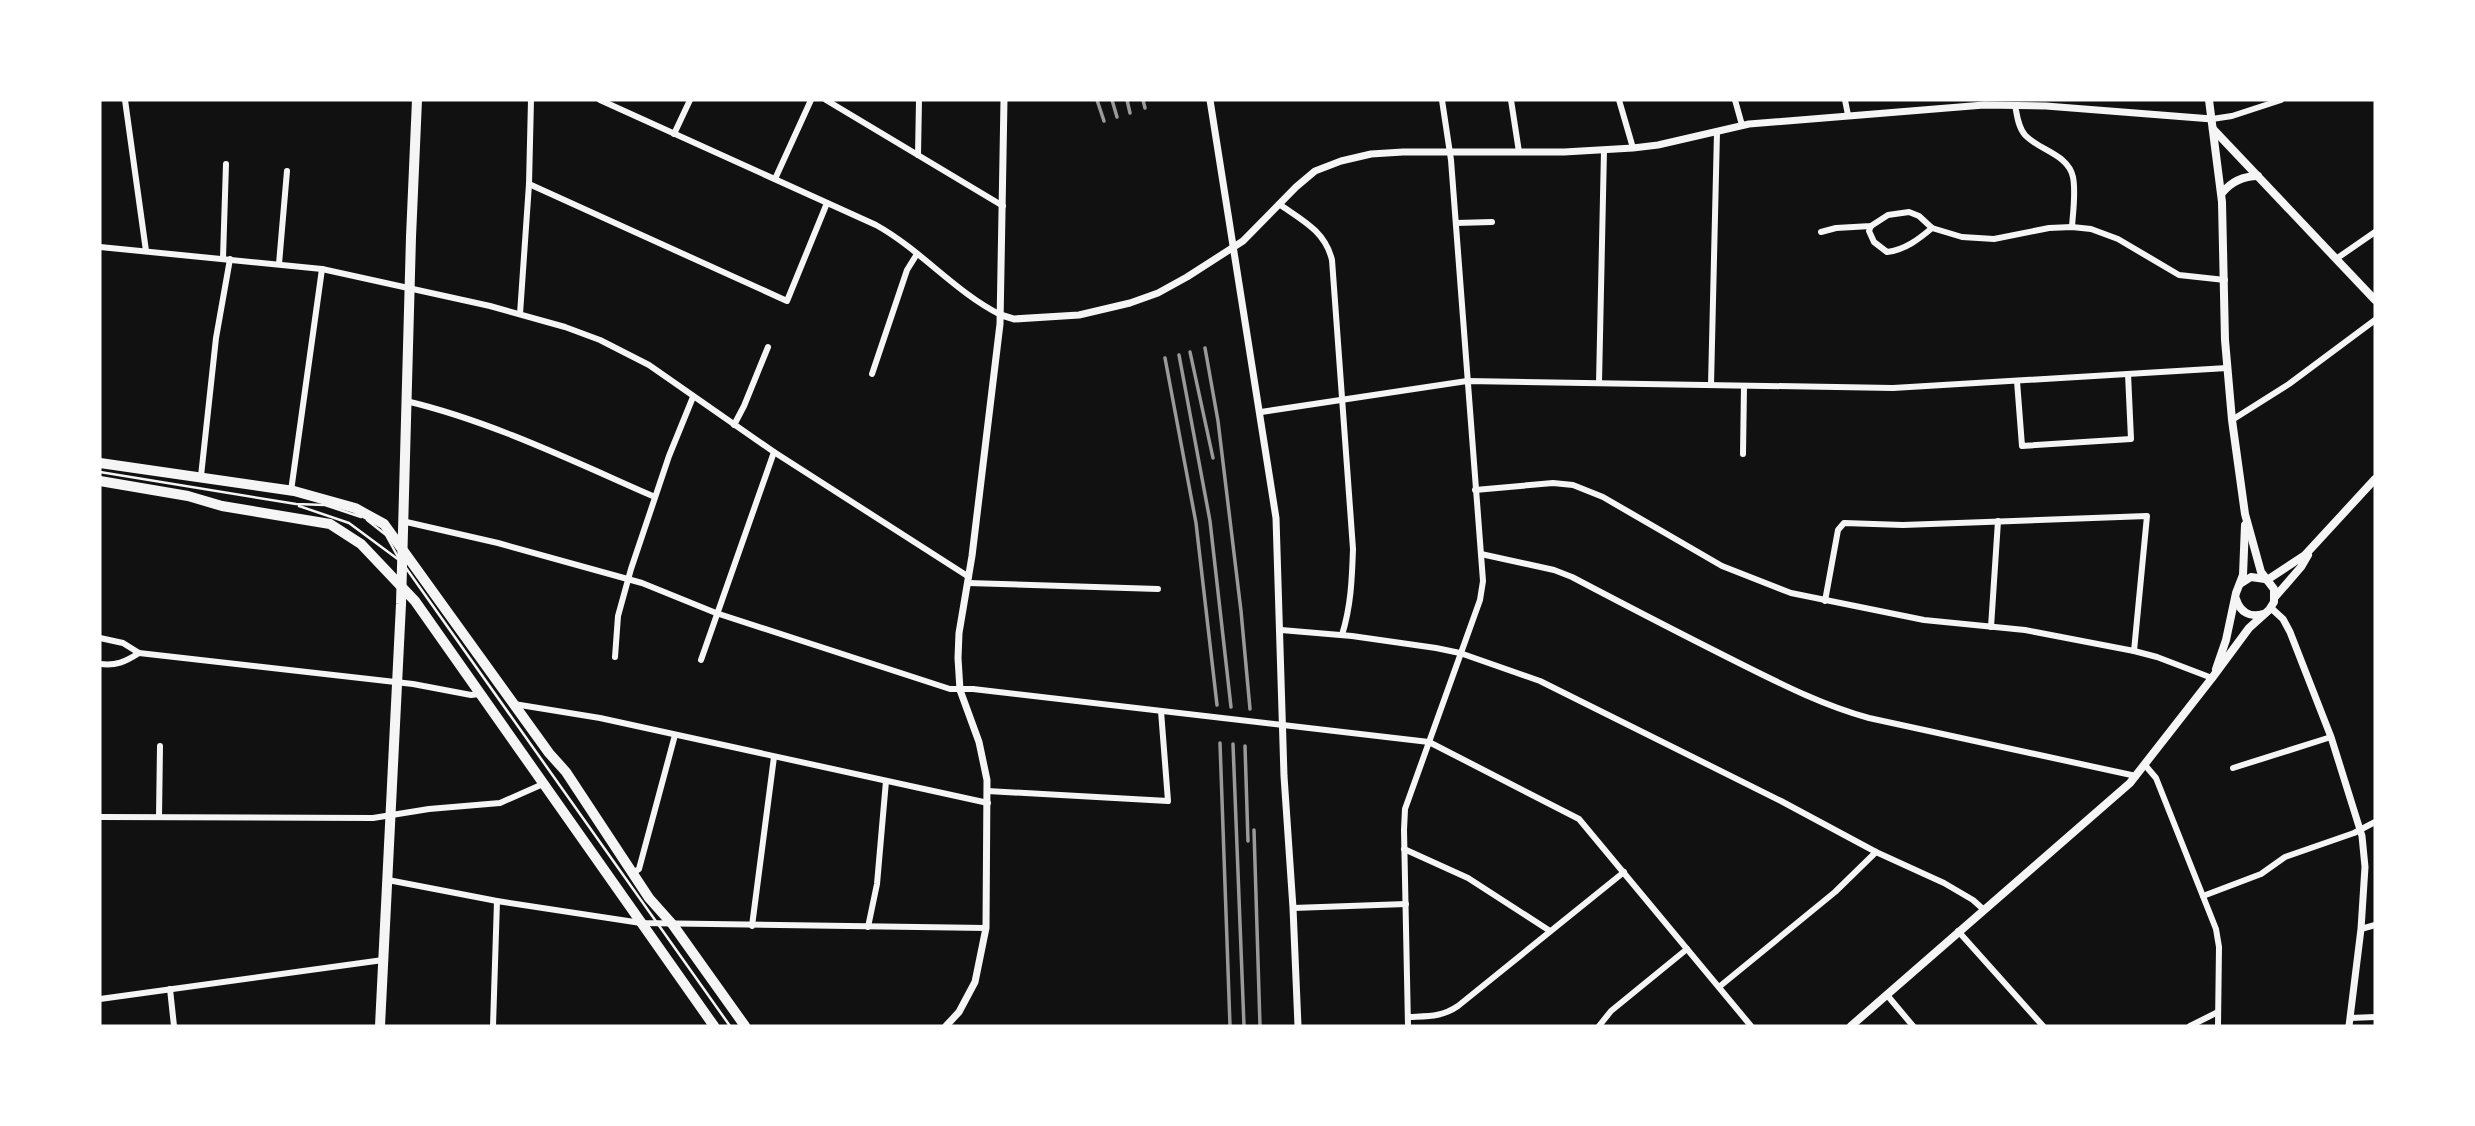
<svg xmlns="http://www.w3.org/2000/svg" width="2475" height="1126" font-family="Barlow,sans-serif">
<style>
.lines{fill:none;stroke-linecap:round;stroke-linejoin:round}
.service{stroke:#f5f5f5;stroke-width:2.5}
.minor{stroke:#f5f5f5;stroke-width:6}
.tertiary{stroke:#f5f5f5;stroke-width:7}
.secondary{stroke:#f5f5f5;stroke-width:8}
.primary{stroke:#f5f5f5;stroke-width:10}
.rail{stroke:#9a9a9a;stroke-width:3.5}
</style>
<rect width="100%" height="100%" fill="#111"/>
<g class="lines">
<!-- service -->
<g class="service">
<polyline points="100,472 296,504 325,505 361,517"/>
<polyline points="299,506 349,523 399,560"/>
<polyline points="367,520 386,535 398,557"/>
<polyline points="406,568 730,1026"/>
</g>
<!-- minor -->
<g class="minor">
<polyline points="125,100 146,251"/>
<path d="M600 100 876 225C921 250 955 292 1001 315"/>
<polyline points="826,100 1003,206"/>
<polyline points="1511,100 1519,152"/>
<polyline points="1619,100 1633,148"/>
<polyline points="1735,100 1742,125"/>
<polyline points="1845,100 1848,115"/>
<path d="M2015 105C2017 115 2018 127 2025 135 2040 151 2068 154 2073 177 2076 193 2073 211 2072 227"/>
<polyline points="2212,119 2232,116 2281,100"/>
<polyline points="674,134 690,100"/>
<polyline points="918,155 919,100"/>
<polyline points="775,179 811,100"/>
<polyline points="529,184 787,301 827,203"/>
<path d="M1279 204C1302 220 1325 231 1332 260L1353 549C1352 579 1351 606 1342 635"/>
<polyline points="1456,223 1492,222"/>
<path d="M1871 226 1869 231 1874 242 1887 252C1905 250 1919 239 1932 228"/>
<polyline points="1821,232 1836,228 1871,226 1888,215 1909,212 1919,216 1932,228 1962,237 1994,239 2049,228 2072,227 2091,229 2118,239 2179,275 2225,280"/>
<polyline points="100,247 322,269 490,306 565,327 600,340 649,365 774,452 969,577"/>
<polyline points="223,258 226,164"/>
<polyline points="2336,259 2375,232"/>
<polyline points="279,264 287,171"/>
<polyline points="520,314 529,184 531,100"/>
<polyline points="872,374 907,270 917,254"/>
<polyline points="2017,381 2022,446 2131,439 2128,374"/>
<polyline points="1599,383 1604,150"/>
<polyline points="1711,385 1717,132"/>
<path d="M406 401C491 421 575 462 655 497"/>
<polyline points="1261,412 1467,381 1893,388 2227,368"/>
<polyline points="2232,420 2289,384 2375,320"/>
<polyline points="734,425 744,406 768,347"/>
<polyline points="1743,454 1744,386"/>
<polyline points="201,476 216,338 230,259"/>
<polyline points="1475,490 1553,483 1573,485 1603,497 1722,566 1791,593 1924,620 2025,630 2134,651 2157,657 2212,678"/>
<polyline points="291,491 322,269"/>
<polyline points="402,521 498,543 642,583 716,613 950,689 973,689 1429,742 1579,819 1751,1026"/>
<path d="M1481 554 1554 570 1572 577C1629 607 1687 637 1745 666 1785 686 1825 706 1869 718L2136 776"/>
<polyline points="968,583 1158,589"/>
<polyline points="1825,601 1838,530 1844,523 1903,525 2147,516 2134,651"/>
<polyline points="1991,627 1998,521"/>
<polyline points="1281,630 1352,636 1436,648 1460,653 1540,681 1781,801 1876,852 1944,883 1973,900 1983,909"/>
<polyline points="100,638 123,643 139,653 413,684 471,695 479,694"/>
<polyline points="615,657 618,616 631,569 669,456 693,397"/>
<polyline points="701,660 774,452"/>
<path d="M100 664C116 666 125 662 139 653"/>
<polyline points="514,704 600,718 988,803"/>
<polyline points="2145,765 2156,778 2216,929 2219,947 2218,1026"/>
<polyline points="2233,768 2331,737"/>
<polyline points="987,791 1168,801 1161,711"/>
<polyline points="100,817 373,818 429,809 500,803 543,784"/>
<polyline points="159,817 160,746"/>
<polyline points="1404,849 1468,878 1550,931"/>
<polyline points="633,873 639,869 675,735"/>
<polyline points="388,880 497,901 641,923 986,928"/>
<polyline points="2203,896 2261,874 2285,857 2354,833 2375,822"/>
<polyline points="1293,908 1406,904"/>
<polyline points="752,926 774,757"/>
<polyline points="868,927 877,884 886,781"/>
<polyline points="2361,929 2375,925"/>
<polyline points="1958,931 2043,1026"/>
<polyline points="1719,987 1835,892 1876,852"/>
<polyline points="170,989 174,1026"/>
<polyline points="1887,995 1913,1026"/>
<polyline points="100,999 383,960"/>
<path d="M1409 1017C1428 1016 1442 1017 1458 1006L1624 872"/>
<polyline points="2350,1018 2375,1017"/>
<polyline points="493,1026 497,901"/>
<polyline points="1408,1026 1404,830 1405,809 1480,600 1483,581 1451,160 1442,100"/>
<polyline points="1599,1026 1611,1011 1687,949"/>
<polyline points="2190,1026 2218,1012"/>
</g>
<!-- tertiary -->
<g class="tertiary">
<polyline points="1210,100 1276,518 1284,776 1293,908 1298,1026"/>
<polyline points="1001,315 1014,319 1079,315 1130,303 1158,293 1187,277 1243,241 1296,187 1315,171 1341,161 1371,154 1403,152 1564,152 1633,148 1658,145 1749,124 1984,105 2046,106 2212,119"/>
<polyline points="2271,608 2283,619 2290,632 2331,737 2362,836 2365,867 2361,929 2349,1026"/>
<polyline points="946,1026 959,1012 975,982 986,928 987,780 979,742 960,690 958,658 959,633 972,556 1000,324 1004,100"/>
</g>
<!-- secondary -->
<g class="secondary">
<polyline points="2213,129 2375,300"/>
<path d="M2222 193C2231 182 2243 176 2258 176"/>
<polyline points="2267,580 2305,555 2375,479"/>
<polyline points="2240,584 2251,577 2265,579"/>
<polyline points="2275,597 2301,567 2308,555"/>
<path d="M2236 599C2240 612 2250 618 2263 614"/>
<polyline points="2216,669 2226,640 2236,593 2243,575 2245,525"/>
<polyline points="1851,1026 2130,783 2212,678 2249,628 2269,610 2274,602 2274,589 2261,572 2245,514 2232,420 2225,340 2222,202 2209,100"/>
</g>
<!-- primary -->
<g class="primary">
<polyline points="100,463 294,491 355,508 384,524 549,753 566,772 649,898 673,925 745,1026"/>
<polyline points="100,481 188,496 222,506 330,524 361,544 415,601 714,1026"/>
<polyline points="380,1026 401,604 411,237 417,100"/>
</g>
<!-- rail -->
<g class="rail">
<polyline points="1097,100 1104,121"/>
<polyline points="1112,100 1117,117"/>
<polyline points="1127,100 1130,113"/>
<polyline points="1143,100 1145,108"/>
<polyline points="1205,348 1218,421 1241,611 1250,709"/>
<polyline points="1190,352 1213,458"/>
<polyline points="1179,355 1210,521 1231,707"/>
<polyline points="1165,358 1196,523 1217,705"/>
<polyline points="1220,743 1230,1026"/>
<polyline points="1233,744 1244,1026"/>
<polyline points="1245,746 1248,841"/>
<polyline points="1254,830 1260,1026"/>
</g>
</g>
<!-- border -->
<rect width="2475" height="1126" fill="none" stroke="#ffffff" stroke-width="203"/>
</svg>
